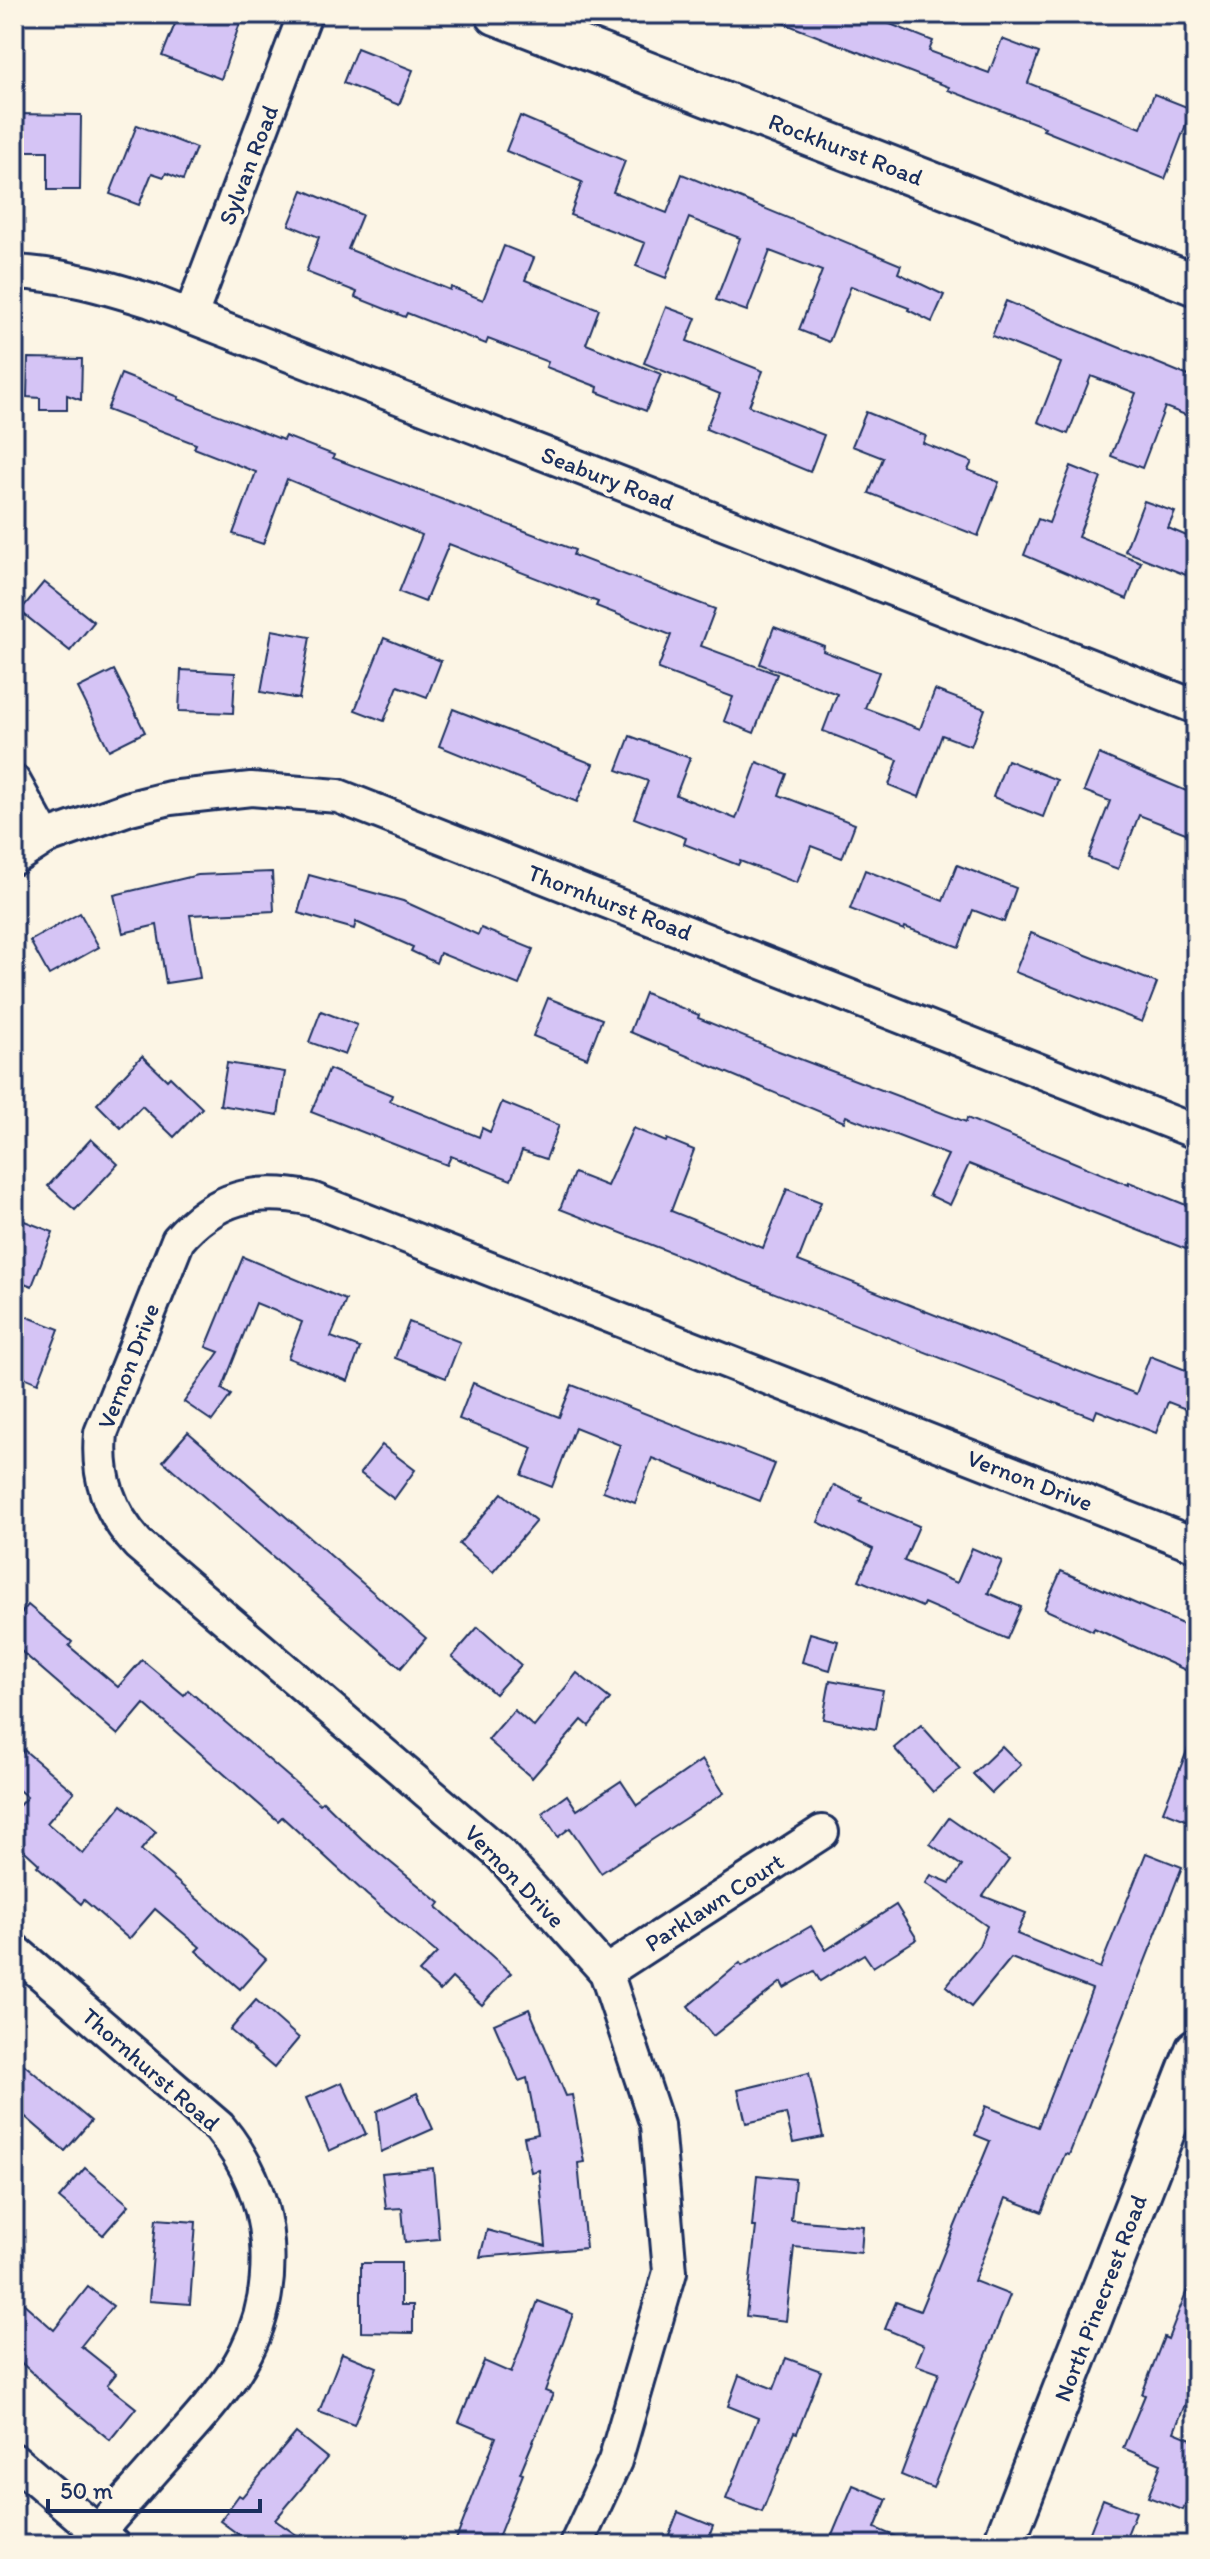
<svg xmlns="http://www.w3.org/2000/svg" width="1210" height="2559" font-family="Itim,sans-serif">
<style>
.building{fill:#d5c4f5;stroke:#1b2f5e;stroke-width:2}
.lines{fill:none;stroke-linecap:round;stroke-linejoin:round}
.minor-casing{stroke:#1b2f5e;stroke-width:38}
.tertiary-casing{stroke:#1b2f5e;stroke-width:46}
.minor{stroke:#fcf5e5;stroke-width:32}
.tertiary{stroke:#fcf5e5;stroke-width:40}
.labels{text-anchor:middle;dominant-baseline:central;stroke-width:8;stroke-linejoin:round;paint-order:stroke}
.street-label{font-size:24px;fill:#1b2f5e;stroke:#fcf5e5}
</style>
<rect width="100%" height="100%" fill="#fcf5e5"/>
<filter id="ink" filterUnits="userSpaceOnUse"><feTurbulence type="fractalNoise" baseFrequency=".0125" numOctaves="2"/><feDisplacementMap in="SourceGraphic" scale="16" xChannelSelector="R" yChannelSelector="G"/><feConvolveMatrix kernelMatrix="1 2 1 2 8 2 1 2 1" color-interpolation-filters="sRGB"/></filter>
<g filter="url(#ink)">
<!-- building -->
<g class="building">
<polygon points="179,14 243,14 221,79 162,56"/>
<polygon points="760,14 865,14 933,41 929,51 989,73 1002,39 1039,53 1028,83 1141,128 1154,94 1192,109 1165,179 1043,130 1045,127 948,90 949,87"/>
<polygon points="357,48 413,70 399,105 343,83"/>
<polygon points="17,114 81,115 80,190 48,190 48,151 16,151"/>
<polygon points="520,116 625,161 613,192 667,213 682,174 901,265 898,273 944,295 932,322 908,310 909,308 851,286 829,342 799,330 822,271 770,251 747,311 716,300 740,238 689,218 666,278 636,266 645,243 570,215 582,182 506,151"/>
<polygon points="137,125 196,148 183,180 166,173 164,177 152,173 139,205 110,194"/>
<polygon points="303,190 362,215 348,249 450,290 451,287 483,300 504,246 534,258 525,280 599,309 586,344 661,374 646,411 597,392 598,387 546,367 548,362 488,339 486,344 407,313 405,317 355,297 357,292 306,272 319,237 289,225"/>
<polygon points="1006,301 1196,379 1196,419 1165,407 1142,468 1111,456 1136,393 1091,376 1068,434 1038,422 1061,363 992,336"/>
<polygon points="666,307 696,318 687,341 763,371 749,406 824,435 810,472 706,429 720,394 644,363"/>
<polygon points="28,358 82,359 81,400 67,395 67,410 40,410 40,398 27,397"/>
<polygon points="121,374 179,397 178,399 283,440 285,436 334,455 333,458 575,550 573,555 715,609 701,646 777,674 754,733 724,721 733,697 658,669 671,635 596,606 598,602 449,544 425,602 399,592 422,535 287,479 263,544 233,534 256,472 194,448 196,444 107,410"/>
<polygon points="866,412 926,436 923,443 972,462 968,470 999,482 978,536 869,493 883,458 852,446"/>
<polygon points="1071,466 1101,478 1078,537 1141,562 1127,599 1024,555 1038,519 1049,523"/>
<polygon points="1144,501 1175,512 1168,528 1196,540 1196,579 1125,551"/>
<polygon points="44,582 94,622 70,651 20,611"/>
<polygon points="774,627 824,646 823,651 879,672 865,708 920,729 935,690 985,709 971,746 942,735 919,797 889,785 898,760 823,731 837,694 760,664"/>
<polygon points="272,630 310,637 299,699 261,692"/>
<polygon points="384,638 441,661 427,697 398,686 384,721 355,710"/>
<polygon points="114,670 145,732 109,750 78,688"/>
<polygon points="181,670 235,673 233,713 179,711"/>
<polygon points="453,709 593,764 577,802 439,746"/>
<polygon points="630,736 690,758 676,795 736,819 757,762 787,774 779,795 855,824 842,858 811,846 797,883 740,861 738,865 684,844 686,838 634,818 648,781 617,770"/>
<polygon points="1099,754 1196,795 1196,837 1139,815 1118,869 1088,858 1110,801 1084,791"/>
<polygon points="1007,760 1057,780 1043,817 993,797"/>
<polygon points="957,865 1016,888 1004,922 973,910 959,947 905,927 904,930 850,909 865,870 943,901"/>
<polygon points="272,872 274,911 190,915 200,978 166,983 157,925 123,933 114,895 198,875"/>
<polygon points="309,875 403,901 478,935 481,928 533,949 519,985 440,953 436,963 411,951 413,947 356,922 354,929 298,913"/>
<polygon points="80,913 99,947 49,975 30,941"/>
<polygon points="1031,933 1157,983 1142,1022 1015,972"/>
<polygon points="645,993 699,1015 698,1018 776,1050 966,1122 967,1118 1129,1185 1129,1182 1196,1209 1196,1253 969,1164 950,1205 929,1195 948,1155 846,1116 844,1122 630,1032"/>
<polygon points="548,998 602,1019 587,1058 533,1036"/>
<polygon points="321,1011 357,1025 345,1055 309,1042"/>
<polygon points="142,1056 167,1080 170,1077 202,1108 174,1137 142,1106 121,1128 97,1104"/>
<polygon points="227,1063 285,1072 278,1115 220,1105"/>
<polygon points="329,1069 392,1095 390,1101 479,1137 482,1128 490,1132 502,1102 559,1125 546,1159 522,1151 511,1180 451,1156 447,1165 311,1112"/>
<polygon points="633,1128 666,1142 667,1139 694,1150 671,1211 763,1248 787,1189 821,1202 798,1261 1136,1394 1150,1356 1196,1374 1196,1413 1168,1402 1156,1433 1097,1410 1094,1418 560,1209 574,1173 607,1186"/>
<polygon points="91,1139 118,1164 75,1210 48,1186"/>
<polygon points="14,1217 53,1232 32,1286 14,1279"/>
<polygon points="243,1257 346,1300 331,1337 360,1348 348,1381 288,1358 302,1322 256,1303 222,1389 231,1395 212,1421 184,1402 219,1352 206,1347"/>
<polygon points="20,1314 59,1329 38,1383 14,1373 14,1330"/>
<polygon points="409,1322 460,1342 446,1378 395,1358"/>
<polygon points="473,1383 559,1417 572,1385 775,1464 760,1501 652,1458 635,1503 603,1491 620,1445 575,1427 552,1487 522,1475 533,1448 459,1419"/>
<polygon points="188,1432 426,1638 401,1668 163,1461"/>
<polygon points="382,1445 415,1470 394,1499 360,1473"/>
<polygon points="834,1485 862,1498 860,1501 919,1526 904,1561 957,1583 972,1548 1002,1561 988,1593 1021,1607 1007,1639 924,1603 922,1607 859,1580 873,1549 818,1522"/>
<polygon points="502,1493 536,1521 493,1572 459,1544"/>
<polygon points="1061,1571 1196,1630 1196,1675 1094,1628 1093,1631 1044,1609"/>
<polygon points="28,1605 72,1642 69,1646 118,1687 142,1660 184,1695 188,1690 320,1804 323,1801 362,1839 440,1903 437,1907 511,1973 482,2005 452,1978 440,1991 419,1972 437,1953 367,1895 282,1817 278,1821 144,1704 118,1735 14,1645 14,1622"/>
<polygon points="478,1627 521,1665 495,1694 452,1657"/>
<polygon points="810,1633 838,1641 830,1670 802,1662"/>
<polygon points="577,1673 610,1699 589,1726 582,1720 532,1778 488,1740 514,1710 534,1727"/>
<polygon points="830,1680 883,1690 876,1729 823,1719"/>
<polygon points="921,1725 960,1769 933,1792 894,1748"/>
<polygon points="1195,1731 1196,1731 1196,1824 1163,1811"/>
<polygon points="1002,1746 1021,1765 992,1793 973,1774"/>
<polygon points="24,1750 74,1792 47,1823 83,1854 122,1805 156,1832 141,1850 266,1959 240,1989 196,1951 200,1947 155,1909 129,1939 84,1900 81,1904 37,1866 39,1864 14,1841 14,1811 27,1797 14,1786 14,1762"/>
<polygon points="702,1760 724,1793 601,1873 570,1828 558,1837 542,1813 567,1795 577,1810 621,1781 637,1805"/>
<polygon points="949,1818 1009,1860 983,1896 1026,1913 1017,1934 1100,1968 1146,1853 1182,1867 1069,2155 1065,2154 1042,2212 1006,2198 974,2281 1010,2295 933,2488 901,2475 939,2373 916,2365 924,2345 885,2329 896,2302 920,2311 990,2141 975,2135 986,2106 1038,2127 1092,1989 1011,1958 971,2007 946,1986 979,1946 987,1926 926,1883 931,1875 950,1883 962,1866 930,1844"/>
<polygon points="896,1905 917,1939 873,1967 864,1954 820,1981 814,1971 784,1988 781,1982 713,2036 688,2006 740,1963 742,1966 811,1926 826,1950"/>
<polygon points="256,2000 299,2038 274,2068 230,2030"/>
<polygon points="529,2009 566,2096 572,2095 584,2162 578,2163 586,2248 480,2257 487,2230 546,2246 539,2170 531,2172 524,2137 538,2134 527,2078 519,2081 494,2024"/>
<polygon points="14,2056 91,2121 65,2151 14,2107"/>
<polygon points="809,2073 823,2137 793,2143 786,2114 746,2123 738,2090"/>
<polygon points="342,2082 366,2134 329,2151 306,2098"/>
<polygon points="417,2093 433,2129 381,2152 377,2111"/>
<polygon points="85,2168 129,2205 103,2235 59,2198"/>
<polygon points="433,2168 439,2239 405,2242 402,2208 386,2209 382,2173"/>
<polygon points="757,2175 795,2179 791,2220 863,2226 861,2253 794,2247 786,2321 746,2316 756,2227 752,2227"/>
<polygon points="156,2219 196,2222 190,2304 149,2301"/>
<polygon points="361,2263 401,2263 401,2305 413,2305 413,2333 361,2332"/>
<polygon points="1194,2272 1196,2377 1174,2432 1196,2441 1196,2478 1183,2510 1148,2497 1161,2464 1123,2448 1145,2395 1142,2394 1164,2337 1168,2339"/>
<polygon points="88,2287 113,2306 81,2346 116,2374 107,2385 136,2408 110,2440 57,2396 14,2356 14,2295 54,2330"/>
<polygon points="538,2301 573,2314 545,2391 553,2394 520,2473 523,2474 495,2545 454,2545 496,2437 459,2422 484,2361 511,2373"/>
<polygon points="342,2353 377,2367 354,2425 319,2412"/>
<polygon points="786,2358 821,2371 797,2433 794,2432 762,2512 726,2499 758,2418 728,2406 739,2375 774,2389"/>
<polygon points="296,2433 327,2458 275,2520 311,2545 253,2545 220,2521 239,2495 242,2497"/>
<polygon points="853,2485 887,2499 875,2528 915,2545 828,2545"/>
<polygon points="1103,2499 1136,2512 1123,2545 1085,2545"/>
<polygon points="678,2512 713,2526 706,2545 665,2545"/>
</g>
<g class="lines">
<defs>
<g id="minor">
<path d="M14 272C62 274 106 287 151 301L1196 707"/>
<polyline points="191,315 305,14"/>
<polyline points="14,782 45,838"/>
<polyline points="14,858 45,838 130,808 170,798 251,789 338,796 1196,1132"/>
<path d="M14 1950 219 2127C246 2160 264 2200 267 2243 273 2331 235 2379 179 2441 152 2471 125 2502 98 2532"/>
<polyline points="606,1972 822,1832"/>
<polyline points="14,2460 113,2545"/>
<path d="M576 2545 615 2461 670 2272 657 2125 606 1972 500 1854 138 1544C108 1511 97 1476 101 1433L178 1240C215 1197 256 1187 311 1199L1196 1545"/>
</g>
<g id="tertiary">
<polyline points="496,14 1196,285"/>
<polyline points="1003,2545 1196,2050"/>
</g>
</defs>
<!-- minor casing -->
<use href="#minor" class="minor-casing"/>
<!-- tertiary casing -->
<use href="#tertiary" class="tertiary-casing"/>
<!-- minor -->
<use href="#minor" class="minor"/>
<!-- tertiary -->
<use href="#tertiary" class="tertiary"/>
</g>
</g>
<g class="labels">
<!-- street labels -->
<g class="street-label">
<text transform="translate(846 149) rotate(21)">Rockhurst Road</text>
<text transform="translate(248 165) rotate(-69)">Sylvan Road</text>
<text transform="translate(608 478) rotate(21)">Seabury Road</text>
<text transform="translate(610 902) rotate(21)">Thornhurst Road</text>
<text transform="translate(128 1366) rotate(-69)">Vernon Drive</text>
<text transform="translate(1030 1480) rotate(21)">Vernon Drive</text>
<text transform="translate(515 1876) rotate(46)">Vernon Drive</text>
<text transform="translate(714 1902) rotate(-33)">Parklawn Court</text>
<text transform="translate(151 2069) rotate(41)">Thornhurst Road</text>
<text transform="translate(1100 2298) rotate(-69)">North Pinecrest Road</text>
</g>
</g>
<!-- margin -->
<rect width="1210" height="2559" fill="none" stroke="#fcf5e5" stroke-width="48"/>
<rect x="24" y="24" width="1162" height="2511" fill="none" stroke="#1b2f5e" stroke-width="3" filter="url(#ink)"/>
<!-- scale -->
<path d="M48 2499v12h212v-12" fill="none" stroke="#1b2f5e" stroke-width="4"/>
<text x="60" y="2499" font-size="24" fill="#1b2f5e" stroke="#fcf5e5" stroke-width="6" paint-order="stroke">50 m</text>
</svg>
